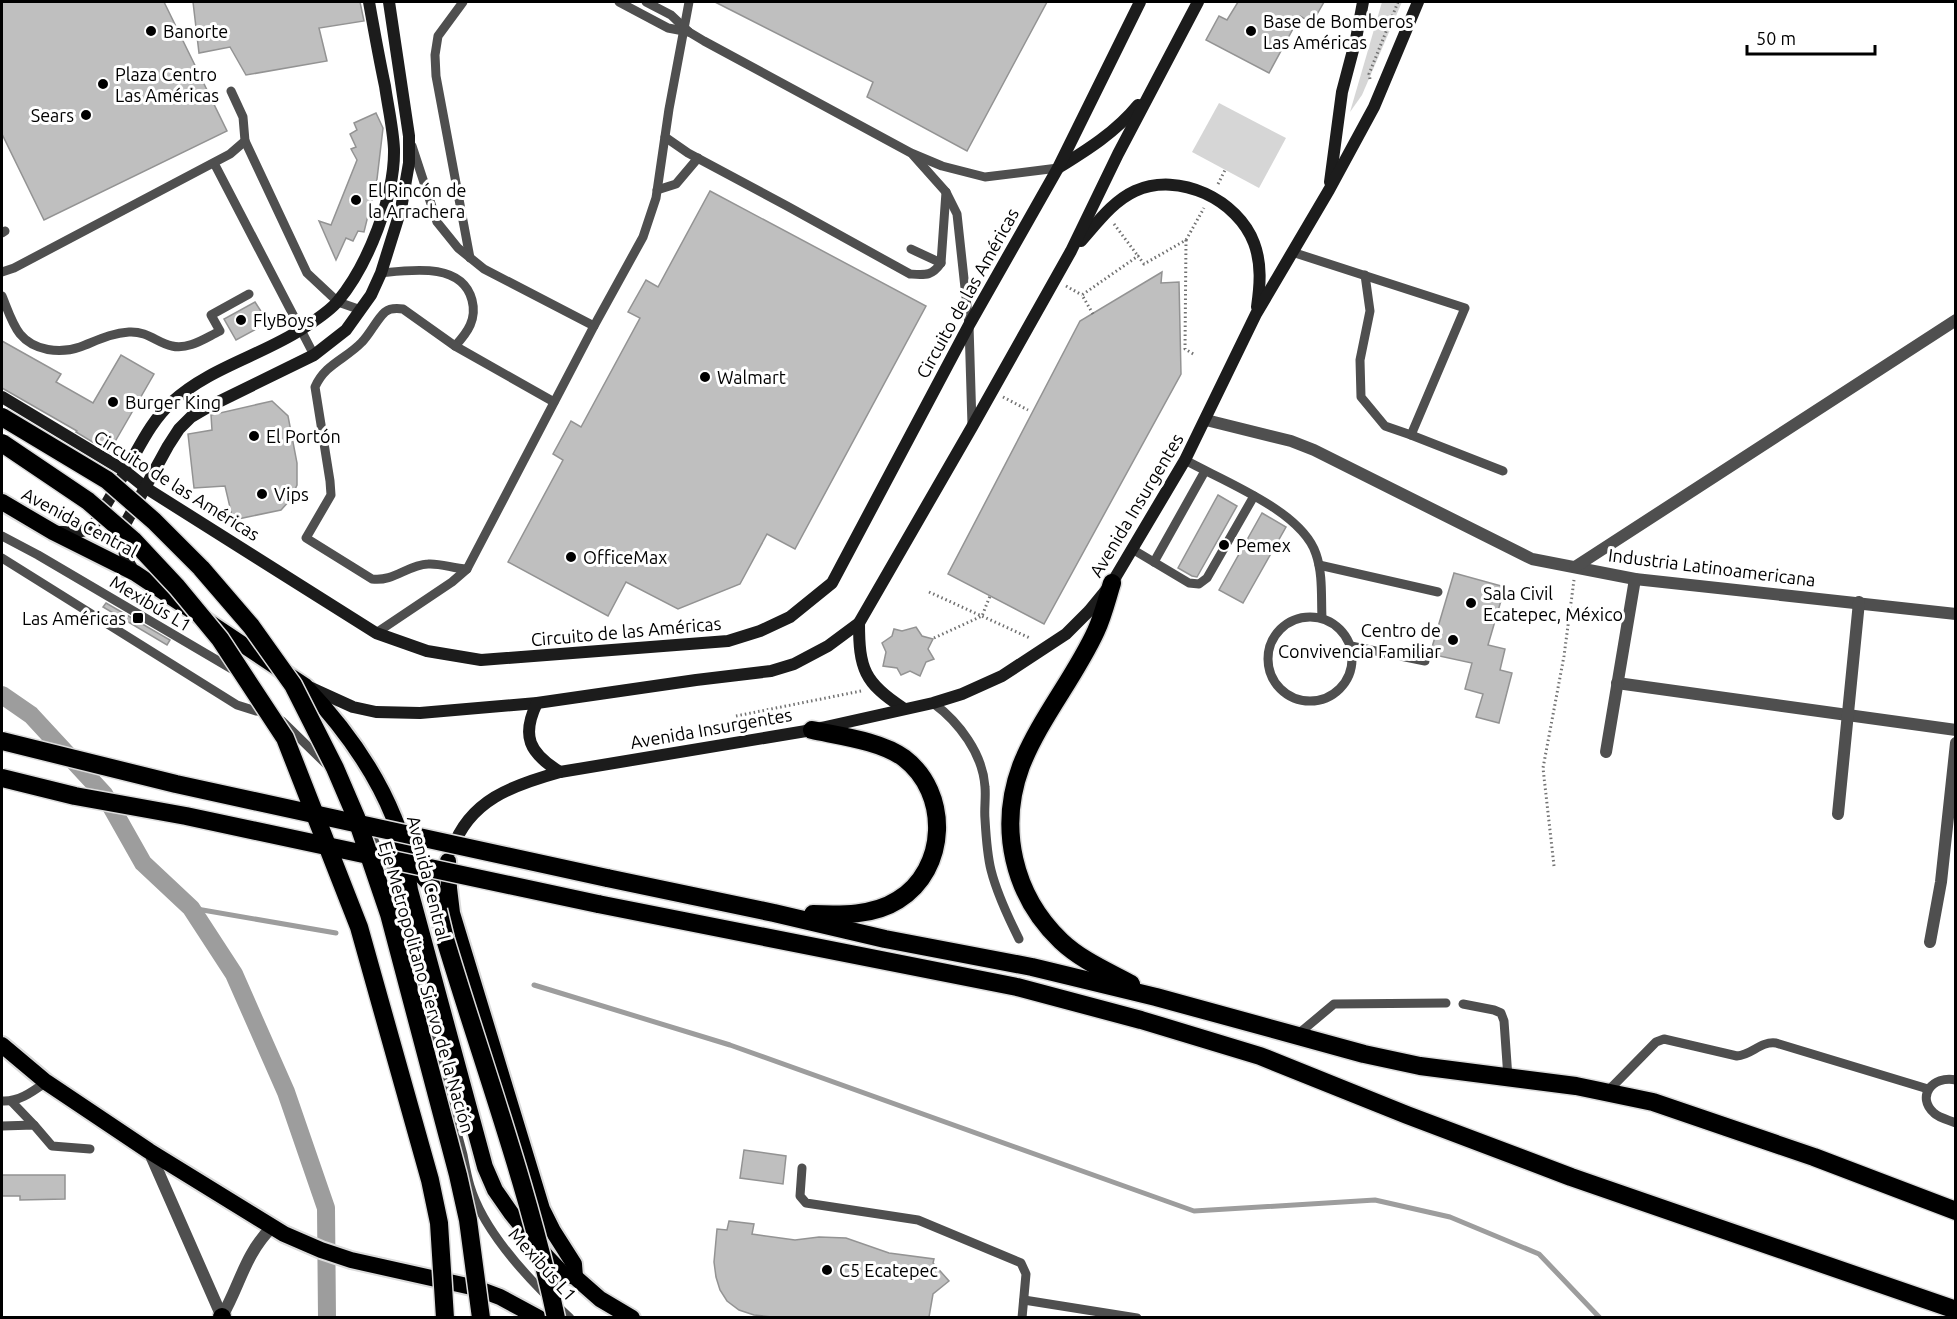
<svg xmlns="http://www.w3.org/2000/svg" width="1957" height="1319" font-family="Ubuntu,sans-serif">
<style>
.green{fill:#d6d6d6}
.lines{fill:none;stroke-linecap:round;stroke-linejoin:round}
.stream{stroke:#9d9d9d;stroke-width:5}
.canal{stroke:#9d9d9d;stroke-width:18}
.building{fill:#bfbfbf;stroke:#939393;stroke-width:1.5}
.trunk-casing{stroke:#dbdbdb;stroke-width:20}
.motorway-casing{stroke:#dbdbdb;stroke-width:21}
.path{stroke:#717171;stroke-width:3;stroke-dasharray:1.5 3;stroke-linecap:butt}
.service{stroke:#4f4f4f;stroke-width:9}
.minor{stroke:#4f4f4f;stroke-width:12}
.tertiary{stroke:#4f4f4f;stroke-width:12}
.secondary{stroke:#1c1c1c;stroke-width:12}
.trunk{stroke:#000;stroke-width:16}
.motorway{stroke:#000;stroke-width:18}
.motorway-bridge-casing{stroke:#dbdbdb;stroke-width:21;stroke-linecap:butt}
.motorway-bridge{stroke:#000;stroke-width:18}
.poi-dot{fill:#000;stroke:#fff;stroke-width:2}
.labels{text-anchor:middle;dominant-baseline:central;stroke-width:6;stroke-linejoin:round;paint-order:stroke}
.poi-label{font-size:18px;fill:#000;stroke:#fff;text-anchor:start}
.street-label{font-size:18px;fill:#000;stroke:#fff}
</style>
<rect width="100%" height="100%" fill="#fff"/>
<!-- green -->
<g class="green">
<polygon points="1382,2 1402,2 1362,95 1350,112"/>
<polygon points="1219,103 1286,138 1259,188 1192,152"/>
</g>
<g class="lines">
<!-- stream -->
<g class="stream">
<polyline points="191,908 336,933"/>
<polyline points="534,985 730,1045 1194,1211 1375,1200 1450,1217 1539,1254 1600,1318"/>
</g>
<!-- canal -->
<polyline class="canal" points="2,695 31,715 104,794 143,863 191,908 234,974 286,1092 326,1208 327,1318"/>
</g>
<!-- building -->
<g class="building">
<polygon points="2,2 164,2 227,131 44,220 2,134"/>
<polygon points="193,2 360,2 364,21 319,28 327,61 246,75 230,47 199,53"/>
<polygon points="715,2 1047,2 967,151 867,97 873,82"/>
<polygon points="1238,2 1324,2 1312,23 1300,16 1269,73 1206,40 1219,16 1227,20"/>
<polygon points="376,113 383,128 377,179 364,232 358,231 353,241 346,238 336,260 319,221 331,225 357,160 351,149 356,147 350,134 357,130 354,123"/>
<polygon points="710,191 926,306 795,549 767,534 740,584 678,609 626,582 608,616 508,562 563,460 553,454 571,421 581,427 640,318 628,312 646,280 658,287"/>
<polygon points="1162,272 1161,283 1179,282 1181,374 1044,624 948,574 1080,321"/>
<polygon points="255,302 264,316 254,322 258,328 236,340 224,319"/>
<polygon points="2,341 61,374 56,382 93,403 121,355 154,374 109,452 76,432 77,431 2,388"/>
<polygon points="272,401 288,416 297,463 297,485 290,500 281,510 233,520 225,486 194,488 188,434 212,430 211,415"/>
<polygon points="1218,495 1237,506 1197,577 1192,576 1178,568"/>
<polygon points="1262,513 1286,527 1243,603 1219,590"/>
<polygon points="1454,573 1505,587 1488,645 1505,649 1500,670 1512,673 1499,723 1476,717 1483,694 1465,689 1472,663 1430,654"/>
<polygon points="106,603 170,640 167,645 103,607"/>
<polygon points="916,627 922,636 933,639 928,649 934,659 926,662 920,676 910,671 901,675 897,668 883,666 886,652 882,643 892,636 894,629 902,631"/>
<polygon points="744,1150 786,1156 783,1184 740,1178"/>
<polygon points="2,1175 65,1175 65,1199 20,1200 20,1196 2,1196"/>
<polygon points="729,1221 754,1224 752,1234 795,1240 819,1237 846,1238 889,1253 934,1259 933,1263 949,1281 933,1294 929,1317 772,1317 754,1315 739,1310 727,1301 720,1290 716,1277 714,1262 717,1229 727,1230"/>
</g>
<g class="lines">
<defs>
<g id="trunk">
<path d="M2 502 53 532 135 573 305 686C341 724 374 768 394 818 404 841 406 866 410 890L485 1167 495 1190 511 1213 547 1257 563 1274 575 1277 600 1299 632 1318"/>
<polyline points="448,861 449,888 452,913 542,1209 553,1231 574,1264 575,1277"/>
<polyline points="2,1045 46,1082 149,1151 284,1234 321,1250 351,1260 476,1288 500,1297 539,1318"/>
</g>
<g id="motorway">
<path d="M1112 583C1107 599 1103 616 1096 631 1075 677 1040 718 1021 766 998 828 1013 895 1061 941 1081 960 1107 971 1131 984"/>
<path d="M812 730C840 736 881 741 904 758 950 793 948 869 898 900 873 916 841 915 813 914"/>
<polyline points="406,858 431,884 438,910"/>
<polyline points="607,878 774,913 885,939 1032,967 1156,997 1364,1054 1420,1066 1576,1086 1653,1102 1814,1157 1956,1211"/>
<polyline points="598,904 1017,987 1141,1020 1260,1056 1407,1115 1571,1177 1956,1310"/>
<polyline points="222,1317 222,1318"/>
</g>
</defs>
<!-- trunk casing -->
<use href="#trunk" class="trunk-casing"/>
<!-- motorway casing -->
<use href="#motorway" class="motorway-casing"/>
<!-- path -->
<g class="path">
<polyline points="1370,79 1369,74 1398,2"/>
<polyline points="1218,184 1225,170"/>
<polyline points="1114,224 1138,256"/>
<polyline points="1186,240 1204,208"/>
<polyline points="1066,286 1082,295"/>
<polyline points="1093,314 1082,295 1138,256 1144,264 1186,240 1185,349 1195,355"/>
<polyline points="1003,397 1028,410"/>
<polyline points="929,592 1030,638"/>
<polyline points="934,638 982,616 990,596"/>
<polyline points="736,716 861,691"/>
<polyline points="1554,866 1543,768 1564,656 1574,580"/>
</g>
<!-- service -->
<g class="service">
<polyline points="463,2 438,36 435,55 436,76 470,258"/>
<polyline points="619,2 668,28 689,32"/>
<polyline points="646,2 671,15 689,32 704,41 911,153 942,166 985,177 1058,168"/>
<path d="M665 137 688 153 787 206 910 274C926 275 932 276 941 263L946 192"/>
<polyline points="245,141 307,273 338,302 361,310"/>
<polyline points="412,146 437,222 458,248 484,269 594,326"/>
<polyline points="913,155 946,192 957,214 969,325 972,425"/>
<polyline points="214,163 314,355"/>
<polyline points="657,190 676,184 698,158"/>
<polyline points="2,233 5,231"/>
<polyline points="911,249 941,263"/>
<polyline points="1292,252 1465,308 1411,435 1503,471"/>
<polyline points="2,272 14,268 230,154 245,141 243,117 231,91"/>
<path d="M381 273C411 270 462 262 472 300 477 319 468 332 455 346"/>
<polyline points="1365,275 1370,311 1360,360 1361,397 1385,426 1411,435"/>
<path d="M2 296C7 308 12 324 20 334 34 351 60 354 80 347 96 341 111 333 129 332 148 331 157 343 172 346 189 350 205 338 220 331L211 315 249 294"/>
<path d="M1185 460C1223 481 1302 511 1316 554 1323 574 1321 597 1322 618"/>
<polyline points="2,536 38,555 237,672"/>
<polyline points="1132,549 1189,583 1199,584 1207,578 1254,496"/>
<polyline points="2,558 237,705 256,711 269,712"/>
<polyline points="1154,562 1205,471"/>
<polyline points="1319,565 1438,592"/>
<path d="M467 569C454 569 441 563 428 564 407 565 394 582 372 579L306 538 331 495 330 481 315 387C325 364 346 359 362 342 370 334 377 319 385 312 390 308 396 308 403 309L455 346 554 402"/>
<circle cx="1310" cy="659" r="42"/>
<polyline points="376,633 452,582 467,569 594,326 643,237 656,198 669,109 689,2"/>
<polyline points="1351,646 1425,661"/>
<path d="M933 703C959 722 983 754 985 787 986 798 984 809 985 819 986 836 987 854 991 870 997 894 1008 917 1019 939"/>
<polyline points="282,721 326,764"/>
<path d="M369 826 394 896 463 1155C465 1165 467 1176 470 1186 484 1233 534 1285 570 1318"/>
<polyline points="1463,1004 1494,1010 1501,1013 1504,1021 1508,1078"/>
<polyline points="1297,1035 1334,1004 1446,1003"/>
<path d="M1956 1080C1932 1075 1916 1097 1934 1113 1939 1118 1949 1120 1956 1123"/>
<path d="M1607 1092 1656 1042 1664 1039 1737 1056C1752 1055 1760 1041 1776 1043L1928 1089"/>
<path d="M2 1101C19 1102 32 1092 46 1082"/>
<polyline points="12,1102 34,1125"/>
<polyline points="2,1126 34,1125 52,1146 90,1149"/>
<polyline points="802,1168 800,1196 806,1203 918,1220 1021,1263 1026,1274 1022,1318"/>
<polyline points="1024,1300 1137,1318"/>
</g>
<!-- minor -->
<g class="minor">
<polyline points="1206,420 1291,441 1314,450 1532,559 1635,579 1956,614"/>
<polyline points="1575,567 1956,320"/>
<polyline points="1617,683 1956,730"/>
<polyline points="1606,752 1635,579"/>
<polyline points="1838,814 1859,602"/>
<polyline points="1930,942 1941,882 1956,743"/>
</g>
<!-- tertiary -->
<g class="tertiary">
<polyline points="149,1151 222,1317"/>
<path d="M221 1318C240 1286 244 1255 272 1227"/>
</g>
<!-- secondary -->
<g class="secondary">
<path d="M1058 168C1087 150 1116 132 1138 105"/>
<polyline points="1330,182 1342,92 1356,39 1363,2"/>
<path d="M1081 241C1097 223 1113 201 1135 191 1179 171 1238 200 1254 243 1262 264 1260 286 1257 307"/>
<polyline points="2,397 125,471 146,488 376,633 427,651 481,660 728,641 760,631 790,617 832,583 969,325 1058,168 1140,2"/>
<path d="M57 532C70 532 83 534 94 525 105 506 116 488 126 470 140 446 151 421 172 402 209 368 260 356 302 329 314 321 329 312 338 301 368 265 395 196 394 149 393 128 388 107 385 86 379 58 374 30 369 2"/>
<polyline points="134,572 126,558 122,543 124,526 168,446 179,429 191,417 208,407 314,355 346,330 371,295 381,273 401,209 409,163 409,136 389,2"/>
<path d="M859 623C859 668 864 683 903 708"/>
<polyline points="309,687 353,707 376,712 420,713 537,703 696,680 771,671 794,664 828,646 859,623 972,427 1071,251 1118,154 1198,2"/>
<path d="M537 703C521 736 529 753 560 772"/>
<path d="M452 850C469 800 513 785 560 772L812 730 933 703 962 694 1002 676 1066 634 1089 611 1112 583 1185 460 1256 314 1329 190 1374 107 1418 2"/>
</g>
<!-- trunk -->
<use href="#trunk" class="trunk"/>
<!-- motorway -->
<use href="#motorway" class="motorway"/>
<defs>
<g id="motorway-bridge">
<polyline points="2,417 107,480 154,521 201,568 251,626 293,685 335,768 356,817 389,914 458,1175 468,1220 481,1318"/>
<polyline points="2,443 88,501 133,540 177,587 220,639 285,738 359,927 430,1180 439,1223 445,1318"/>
<polyline points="2,741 176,784 607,878"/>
<polyline points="2,778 75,796 186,816 598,904"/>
<path d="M438 910 445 939C483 1065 529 1189 556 1318"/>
</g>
</defs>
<!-- motorway-bridge casing -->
<use href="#motorway-bridge" class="motorway-bridge-casing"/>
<!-- motorway-bridge -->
<use href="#motorway-bridge" class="motorway-bridge"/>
</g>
<!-- markers -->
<g class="poi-dot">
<circle cx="151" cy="31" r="6"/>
<circle cx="1251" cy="31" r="6"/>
<circle cx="103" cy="84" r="6"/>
<circle cx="86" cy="115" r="6"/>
<circle cx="356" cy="200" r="6"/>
<circle cx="241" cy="320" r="6"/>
<circle cx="705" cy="377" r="6"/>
<circle cx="113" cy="402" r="6"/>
<circle cx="254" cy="436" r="6"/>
<circle cx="262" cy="494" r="6"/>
<circle cx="1224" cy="545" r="6"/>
<circle cx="571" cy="557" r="6"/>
<circle cx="1471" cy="603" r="6"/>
<rect x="132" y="612" width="12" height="12" rx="3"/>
<circle cx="1453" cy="640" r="6"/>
<circle cx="827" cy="1270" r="6"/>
</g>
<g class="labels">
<!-- poi labels -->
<g class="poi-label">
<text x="1263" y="21">Base de Bomberos<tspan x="1263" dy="21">Las Américas</tspan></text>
<text x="163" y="31">Banorte</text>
<text x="115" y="74">Plaza Centro<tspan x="115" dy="21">Las Américas</tspan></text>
<text x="74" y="115" text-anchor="end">Sears</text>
<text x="368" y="190">El Rincón de<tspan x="368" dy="21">la Arrachera</tspan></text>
<text x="253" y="320">FlyBoys</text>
<text x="717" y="377">Walmart</text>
<text x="125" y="402">Burger King</text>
<text x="266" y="436">El Portón</text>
<text x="274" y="494">Vips</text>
<text x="1236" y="545">Pemex</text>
<text x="583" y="557">OfficeMax</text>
<text x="1483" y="593">Sala Civil<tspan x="1483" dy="21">Ecatepec, México</tspan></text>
<text x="126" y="618" text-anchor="end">Las Américas</text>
<text x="1441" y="630" text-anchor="end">Centro de<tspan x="1441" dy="21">Convivencia Familiar</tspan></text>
<text x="839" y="1270">C5 Ecatepec</text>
</g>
<!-- street labels -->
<g class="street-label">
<text transform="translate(967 293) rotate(-61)">Circuito de las Américas</text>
<text transform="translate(177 485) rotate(32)">Circuito de las Américas</text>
<text transform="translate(1136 505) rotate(-59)">Avenida Insurgentes</text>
<text transform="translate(80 522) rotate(28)">Avenida Central</text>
<text transform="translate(1712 567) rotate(7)">Industria Latinoamericana</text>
<text transform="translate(151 603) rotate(31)">Mexibús L1</text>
<text transform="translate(626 631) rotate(-5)">Circuito de las Américas</text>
<text transform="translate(711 728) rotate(-10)">Avenida Insurgentes</text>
<text transform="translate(429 878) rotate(76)">Avenida Central</text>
<text transform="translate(427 987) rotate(74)">Eje Metropolitano Siervo de la Nación</text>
<text transform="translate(543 1264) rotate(48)">Mexibús L1</text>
</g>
</g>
<!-- border -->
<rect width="1957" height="1319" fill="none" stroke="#000000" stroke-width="6"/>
<!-- scale -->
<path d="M1747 45v9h128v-9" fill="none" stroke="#000000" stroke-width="3"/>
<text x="1756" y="45" font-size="18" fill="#000000" stroke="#ffffff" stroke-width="4.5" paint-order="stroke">50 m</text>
</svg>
